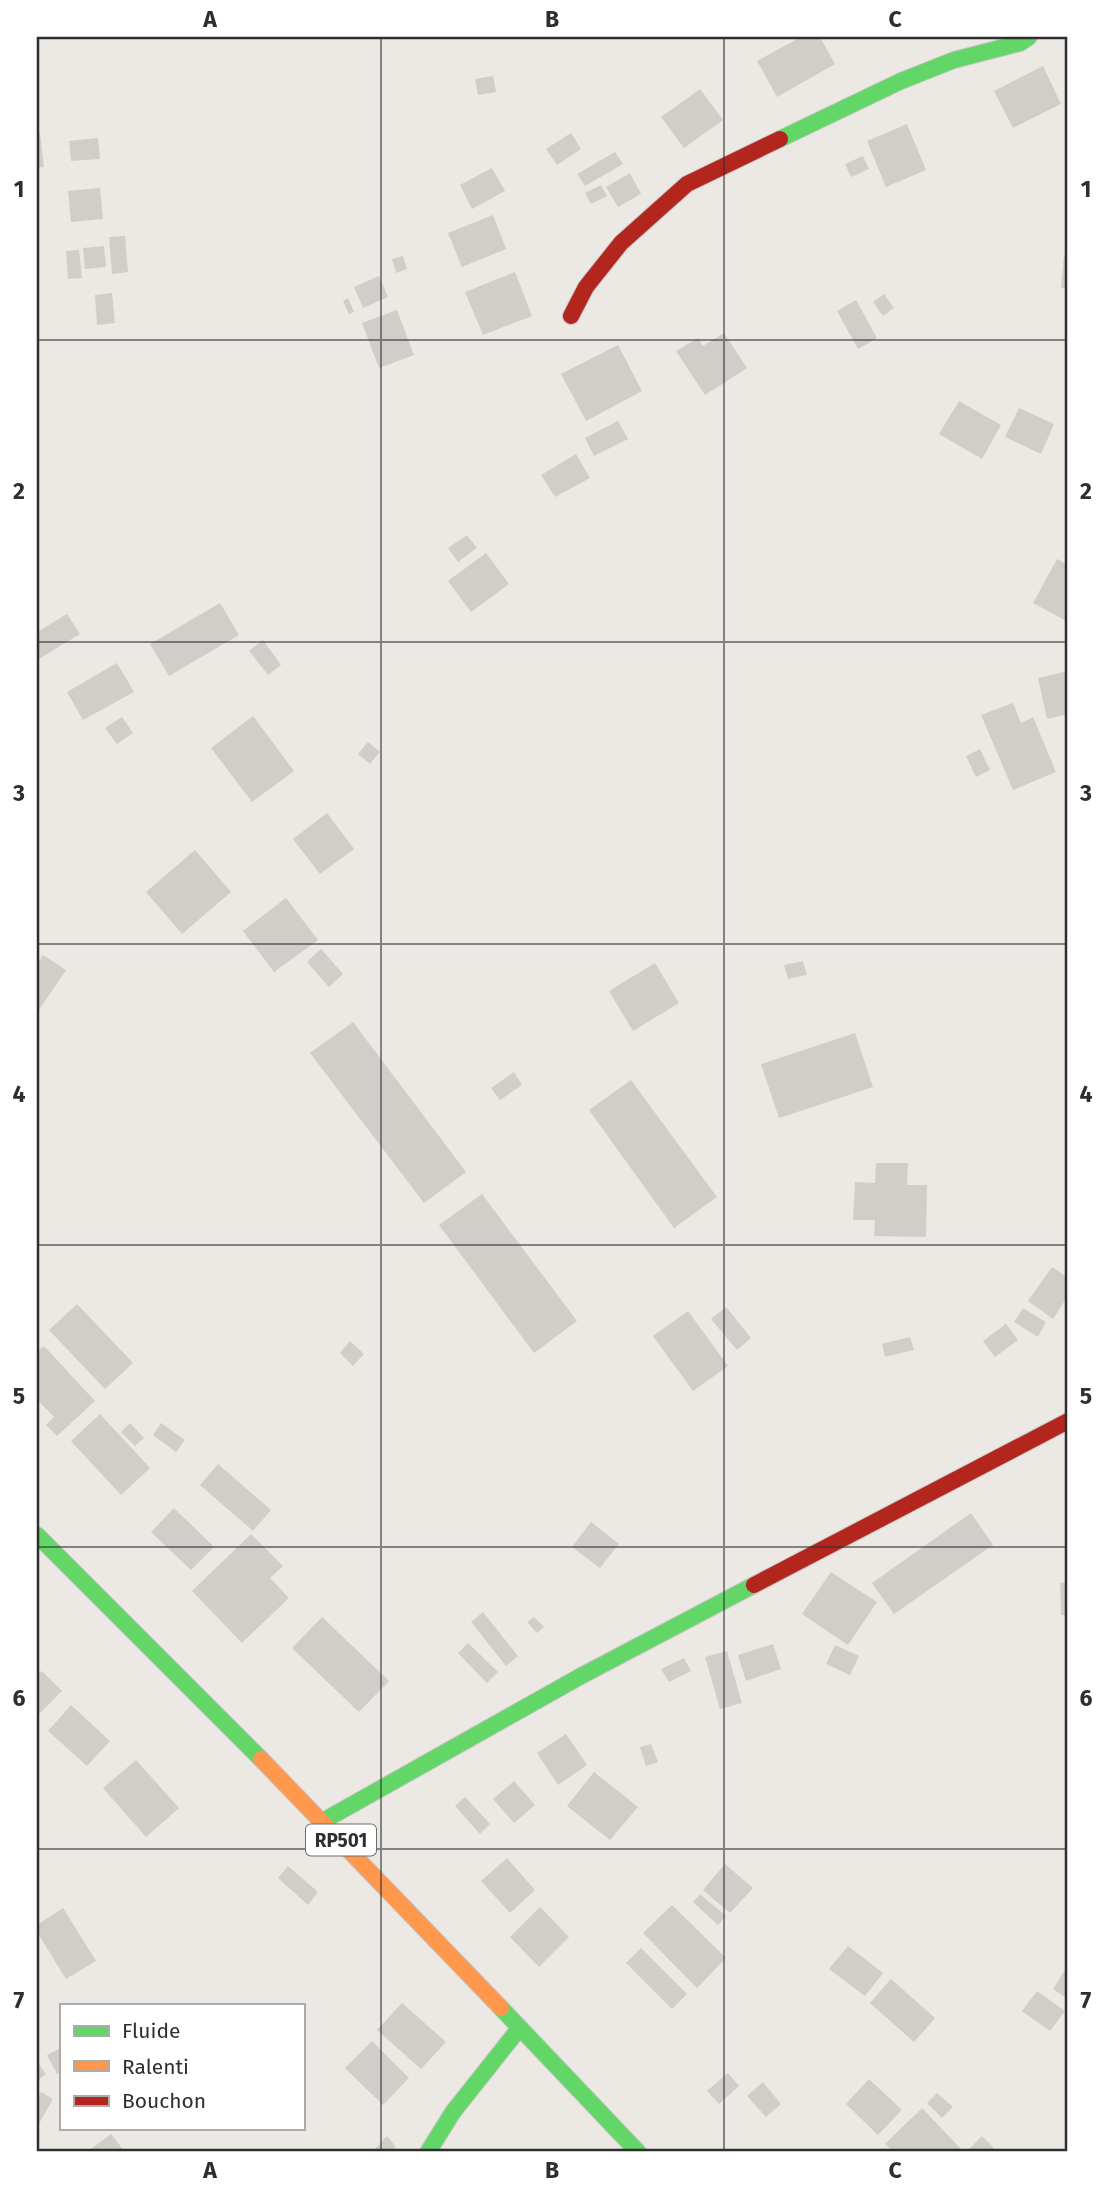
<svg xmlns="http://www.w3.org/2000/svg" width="1105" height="2189" font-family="'Fira Sans',sans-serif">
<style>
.building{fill:#d1ceca}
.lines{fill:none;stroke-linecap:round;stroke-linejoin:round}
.fast-casing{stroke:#c8c6c6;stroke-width:18}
.slow-casing{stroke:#c8c6c6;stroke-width:18}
.jam-casing{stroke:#c8c6c6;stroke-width:18}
.fast{stroke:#63d668;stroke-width:16}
.slow{stroke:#ff974d;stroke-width:16}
.jam{stroke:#b3261e;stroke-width:16}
.grid{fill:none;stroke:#2e2e2e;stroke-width:2;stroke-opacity:0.55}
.labels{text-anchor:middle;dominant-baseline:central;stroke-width:5;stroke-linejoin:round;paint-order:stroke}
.shield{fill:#fff;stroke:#6d6d6d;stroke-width:2}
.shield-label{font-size:19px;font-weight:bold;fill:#2e2e2e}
.neatline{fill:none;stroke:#2e2e2e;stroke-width:2.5}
.grid-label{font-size:23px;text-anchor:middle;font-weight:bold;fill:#2e2e2e}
</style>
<rect width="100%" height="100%" fill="#ece8e4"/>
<!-- building -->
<g class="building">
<polygon points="801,37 820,37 835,64 777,97 757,61"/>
<polygon points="1043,66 1061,104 1013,128 994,91"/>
<polygon points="493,76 496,92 478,95 475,79"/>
<polygon points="700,89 723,120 684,148 661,117"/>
<polygon points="907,124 926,170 886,187 867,141"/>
<polygon points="37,133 40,133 44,167 37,168"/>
<polygon points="571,133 581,149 557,165 546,149"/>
<polygon points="98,138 100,159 71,161 69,141"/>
<polygon points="615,152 623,164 585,186 577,174"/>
<polygon points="863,156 869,169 851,177 845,164"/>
<polygon points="492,168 505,191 472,209 460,185"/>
<polygon points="630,173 641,194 618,207 606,187"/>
<polygon points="601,185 607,196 591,204 585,193"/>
<polygon points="100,188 103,219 71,222 68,191"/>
<polygon points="493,215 506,249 462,267 448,233"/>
<polygon points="125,236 128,272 112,274 109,237"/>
<polygon points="104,246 106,267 85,269 83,248"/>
<polygon points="79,250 82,278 68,279 66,251"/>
<polygon points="1064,255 1068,255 1068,288 1061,288"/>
<polygon points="403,256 407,269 396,273 392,259"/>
<polygon points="515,272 532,316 483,335 465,292"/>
<polygon points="379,276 388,297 363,308 354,287"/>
<polygon points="112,293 115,323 97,325 95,295"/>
<polygon points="884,294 894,308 883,316 873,302"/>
<polygon points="348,298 354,312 349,314 343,301"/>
<polygon points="856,300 877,338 858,349 837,311"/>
<polygon points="397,310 414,355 379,368 362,323"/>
<polygon points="724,333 747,368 705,395 676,351 698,338 703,346"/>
<polygon points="618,345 642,391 586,421 561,374"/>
<polygon points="959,401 1001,425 982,459 939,434"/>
<polygon points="1019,408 1054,424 1041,454 1005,437"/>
<polygon points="618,421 628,439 594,456 585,438"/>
<polygon points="576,454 590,478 555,497 541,475"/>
<polygon points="467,535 477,548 458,562 448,548"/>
<polygon points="486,553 509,584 471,612 448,581"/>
<polygon points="1057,559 1068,565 1068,622 1033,603"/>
<polygon points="220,603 239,635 169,676 150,644"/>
<polygon points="67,614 80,634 37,660 37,632"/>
<polygon points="263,640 281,665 268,675 249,651"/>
<polygon points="117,663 134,692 83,720 67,692"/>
<polygon points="1068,671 1068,714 1047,719 1038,678"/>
<polygon points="1013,703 1021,723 1033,717 1056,772 1013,790 981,715"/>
<polygon points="253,716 294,771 252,802 211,748"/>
<polygon points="122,717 133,733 117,744 105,728"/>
<polygon points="368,742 380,752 370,764 358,754"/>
<polygon points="980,749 990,770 976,777 966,756"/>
<polygon points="327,813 354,849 320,874 293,839"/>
<polygon points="195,850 231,892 182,934 146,892"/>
<polygon points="286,898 318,940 274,972 243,931"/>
<polygon points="321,949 343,974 329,987 307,962"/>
<polygon points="43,955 66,970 37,1013 37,965"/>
<polygon points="803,961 807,975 788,979 784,965"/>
<polygon points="655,963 679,1003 633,1031 609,991"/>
<polygon points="353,1022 466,1172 424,1203 310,1053"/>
<polygon points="855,1033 873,1087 779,1118 761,1064"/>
<polygon points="514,1072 522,1085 500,1100 491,1088"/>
<polygon points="631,1080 717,1197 674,1228 589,1110"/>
<polygon points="876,1163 908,1163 907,1185 927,1185 926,1237 874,1236 875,1220 853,1220 855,1182 875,1183"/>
<polygon points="482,1194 577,1321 534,1353 439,1225"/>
<polygon points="1052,1267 1068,1278 1068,1296 1053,1319 1028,1301"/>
<polygon points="77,1304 133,1363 105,1389 49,1330"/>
<polygon points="726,1307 751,1338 737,1350 711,1319"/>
<polygon points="1023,1308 1046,1322 1038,1337 1014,1322"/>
<polygon points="688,1311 728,1366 693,1391 653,1336"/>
<polygon points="1006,1324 1018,1340 995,1357 983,1341"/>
<polygon points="910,1337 914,1350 885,1357 882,1344"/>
<polygon points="350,1341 364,1354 353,1366 340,1353"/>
<polygon points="44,1346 95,1401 57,1436 46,1425 54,1417 37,1399 37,1352"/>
<polygon points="100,1414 150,1468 121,1495 71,1441"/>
<polygon points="130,1423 144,1438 135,1446 121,1432"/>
<polygon points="161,1423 185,1440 176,1452 153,1435"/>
<polygon points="218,1464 271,1510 253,1531 200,1485"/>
<polygon points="174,1508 214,1547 191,1570 151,1532"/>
<polygon points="971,1513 993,1545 894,1614 872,1583"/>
<polygon points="591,1522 619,1544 600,1568 572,1547"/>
<polygon points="251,1534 283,1566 270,1578 289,1598 242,1643 192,1591"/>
<polygon points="831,1572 877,1602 848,1645 802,1614"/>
<polygon points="1068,1582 1068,1615 1061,1615 1060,1583"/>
<polygon points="483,1612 518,1656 506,1666 471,1622"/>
<polygon points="322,1617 389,1681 359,1712 292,1648"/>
<polygon points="534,1617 544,1627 537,1633 527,1622"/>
<polygon points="468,1643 498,1672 487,1683 458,1653"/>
<polygon points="773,1644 781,1669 746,1681 738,1655"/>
<polygon points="835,1645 859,1656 850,1675 826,1664"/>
<polygon points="727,1651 742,1703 720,1709 705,1657"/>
<polygon points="684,1658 691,1671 669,1682 661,1669"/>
<polygon points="42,1671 62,1691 37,1716 37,1675"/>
<polygon points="71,1705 110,1741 87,1766 48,1731"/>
<polygon points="566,1734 587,1765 558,1785 537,1753"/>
<polygon points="651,1744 658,1762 646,1766 640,1747"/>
<polygon points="136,1760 179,1808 146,1837 103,1788"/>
<polygon points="594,1772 638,1807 610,1840 567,1806"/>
<polygon points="514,1781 535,1805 514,1823 493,1799"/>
<polygon points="465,1797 490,1824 480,1834 455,1806"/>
<polygon points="507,1858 535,1890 510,1913 481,1881"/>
<polygon points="725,1864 753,1888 730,1913 703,1890"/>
<polygon points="288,1866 318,1892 308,1905 278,1878"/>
<polygon points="700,1894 726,1916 718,1925 693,1902"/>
<polygon points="672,1905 726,1958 697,1988 643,1933"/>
<polygon points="540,1907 569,1937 539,1967 510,1937"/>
<polygon points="63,1908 96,1961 66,1979 37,1932 37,1925"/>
<polygon points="848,1946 883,1973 865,1996 829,1969"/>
<polygon points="641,1948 687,1994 672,2009 626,1963"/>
<polygon points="1068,1965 1068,1999 1053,1989"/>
<polygon points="891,1979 935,2018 914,2042 870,2003"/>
<polygon points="1037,1991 1065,2011 1050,2031 1022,2011"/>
<polygon points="402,2003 446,2042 421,2069 377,2030"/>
<polygon points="372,2041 409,2078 383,2105 345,2068"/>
<polygon points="61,2048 61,2072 57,2074 47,2055"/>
<polygon points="37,2062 46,2074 37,2081"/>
<polygon points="728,2073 739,2086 719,2104 707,2091"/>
<polygon points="869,2079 902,2110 878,2135 846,2104"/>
<polygon points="763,2082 781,2104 766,2117 747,2096"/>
<polygon points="41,2092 53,2099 37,2127 37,2099"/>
<polygon points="937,2093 953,2107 942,2118 927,2103"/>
<polygon points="922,2108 961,2149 958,2152 893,2152 885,2144"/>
<polygon points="111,2134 125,2152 87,2152"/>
<polygon points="387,2136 396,2147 390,2152 372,2152"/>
<polygon points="982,2136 994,2148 989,2152 966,2152"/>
</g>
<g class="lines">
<defs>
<g id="fast">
<polyline points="780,139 901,81 954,60 1020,43 1029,37"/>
<polyline points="37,1535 261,1759"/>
<polyline points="323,1821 581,1676 754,1585"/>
<polyline points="501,2008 638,2152"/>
<polyline points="428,2152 453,2112 518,2030"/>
</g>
<polyline id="slow" points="261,1759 501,2008"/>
<g id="jam">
<polyline points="571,316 586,287 621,243 687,184 780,139"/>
<polyline points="754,1585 1068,1421"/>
</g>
</defs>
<!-- fast casing -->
<use href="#fast" class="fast-casing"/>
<!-- slow casing -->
<use href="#slow" class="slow-casing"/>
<!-- jam casing -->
<use href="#jam" class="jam-casing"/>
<!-- fast -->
<use href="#fast" class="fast"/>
<!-- slow -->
<use href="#slow" class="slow"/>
<!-- jam -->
<use href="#jam" class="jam"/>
</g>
<!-- grid -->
<path class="grid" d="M381 37V2152M724 37V2152M37 340H1068M37 642H1068M37 944H1068M37 1245H1068M37 1547H1068M37 1849H1068"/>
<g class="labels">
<!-- shield labels -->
<rect class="shield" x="306" y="1824.5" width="70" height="31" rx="5"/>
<g class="shield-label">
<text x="341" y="1840">RP501</text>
</g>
</g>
<!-- border -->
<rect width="1105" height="2189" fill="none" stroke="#ffffff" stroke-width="77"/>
<!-- legend -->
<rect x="60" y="2004" width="245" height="126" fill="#ffffff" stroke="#ababab" stroke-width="2"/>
<rect x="74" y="2026" width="35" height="10" fill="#63d668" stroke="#ababab" stroke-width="2"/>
<text x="122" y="2038" font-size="21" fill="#2e2e2e">Fluide</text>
<rect x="74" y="2061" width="35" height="10" fill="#ff974d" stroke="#ababab" stroke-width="2"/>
<text x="122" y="2074" font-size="21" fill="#2e2e2e">Ralenti</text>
<rect x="74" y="2096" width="35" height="10" fill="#b3261e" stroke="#ababab" stroke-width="2"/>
<text x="122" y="2108" font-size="21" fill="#2e2e2e">Bouchon</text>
<rect x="38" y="38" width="1028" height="2112" class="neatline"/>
<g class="grid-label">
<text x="210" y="27">A</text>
<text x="552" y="27">B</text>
<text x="895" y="27">C</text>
<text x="19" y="197">1</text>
<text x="1086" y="197">1</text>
<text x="19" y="499">2</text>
<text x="1086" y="499">2</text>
<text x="19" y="801">3</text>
<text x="1086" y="801">3</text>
<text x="19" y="1102">4</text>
<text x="1086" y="1102">4</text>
<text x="19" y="1404">5</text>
<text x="1086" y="1404">5</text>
<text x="19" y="1706">6</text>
<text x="1086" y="1706">6</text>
<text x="19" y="2008">7</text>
<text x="1086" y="2008">7</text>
<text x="210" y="2178">A</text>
<text x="552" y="2178">B</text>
<text x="895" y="2178">C</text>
</g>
</svg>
